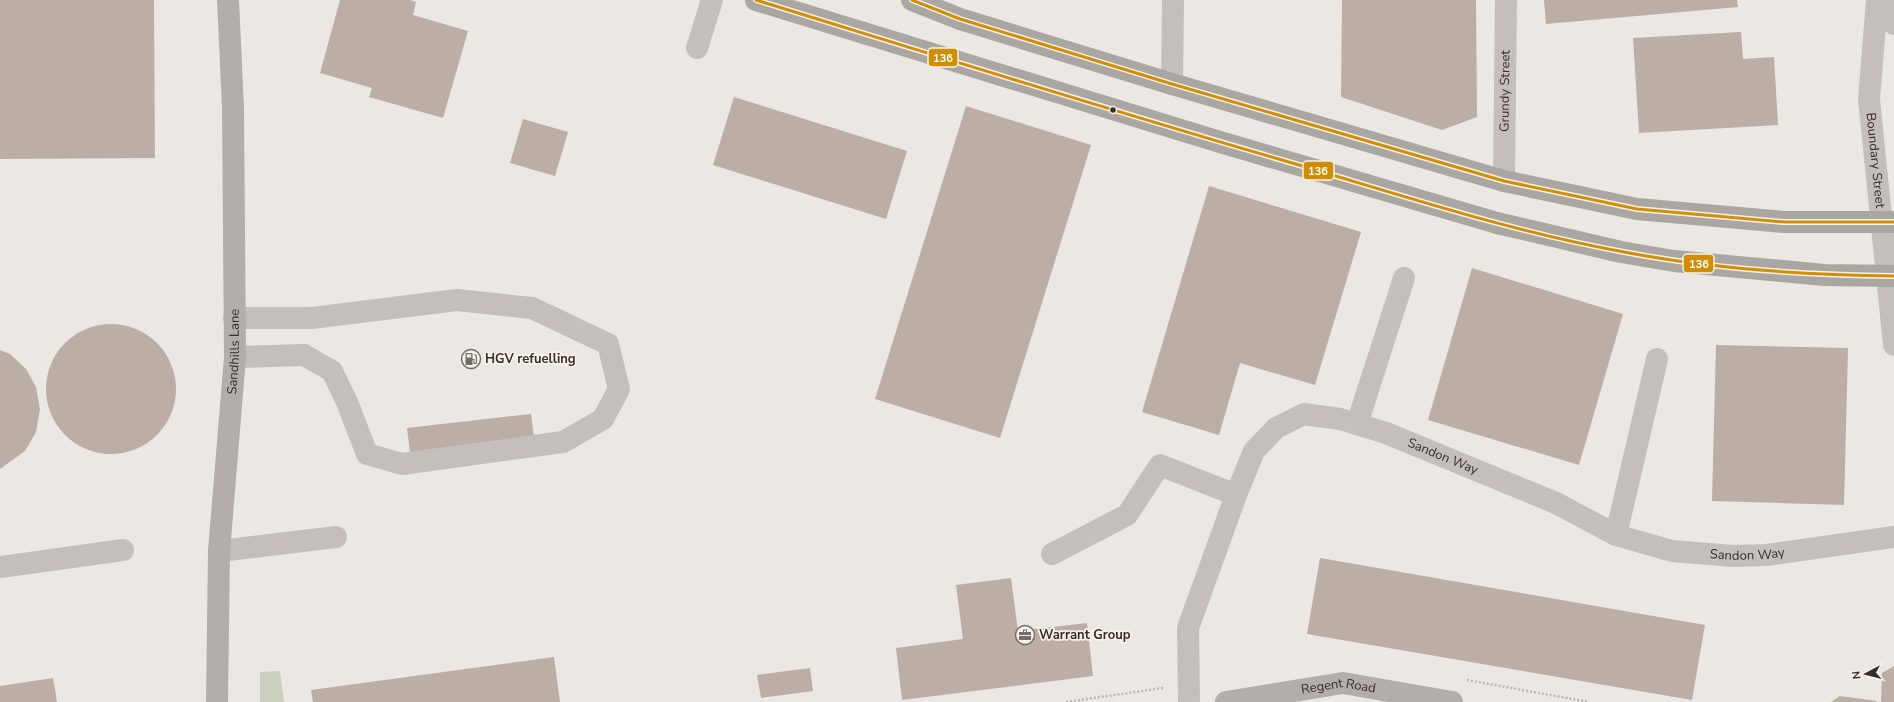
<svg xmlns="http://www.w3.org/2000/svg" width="1894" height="702" font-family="'Nunito Sans',sans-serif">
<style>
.green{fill:#cbcfbd}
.building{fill:#bcada6}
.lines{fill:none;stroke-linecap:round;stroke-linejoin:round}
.path{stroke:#bcb7b3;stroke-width:2.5;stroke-dasharray:2 2;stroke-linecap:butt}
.minor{stroke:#c4bfba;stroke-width:22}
.major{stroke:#b3aea9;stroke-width:22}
.highway{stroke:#aaa6a1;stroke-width:22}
.bus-1-casing{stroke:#f7f1e9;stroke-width:6}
.bus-1{stroke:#d08e08;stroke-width:3}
.bus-dot{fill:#342d29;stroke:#f7f1e9;stroke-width:1.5}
.labels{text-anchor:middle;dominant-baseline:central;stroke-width:3.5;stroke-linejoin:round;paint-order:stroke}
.street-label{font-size:13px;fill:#342d29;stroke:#f7f1e9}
.poi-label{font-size:13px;font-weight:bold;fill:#342d29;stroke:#f7f1e9;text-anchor:start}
.line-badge{stroke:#f7f1e9;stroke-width:1.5}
.badge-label{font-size:11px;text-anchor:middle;font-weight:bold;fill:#fff}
</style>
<rect width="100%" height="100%" fill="#ebe7e2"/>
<!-- green -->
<polygon class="green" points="280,671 284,702 260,702 260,672"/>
<!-- building -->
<g class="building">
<polygon points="0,0 154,0 155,158 0,159"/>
<polygon points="340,0 410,0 416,2 413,15 468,31 443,118 369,97 372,88 320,73"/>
<polygon points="1342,0 1476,0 1477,117 1442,130 1341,97"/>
<polygon points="1544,0 1737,0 1738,7 1546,24"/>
<polygon points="1741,32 1743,59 1774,57 1778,125 1639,133 1633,38"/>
<polygon points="734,97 907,151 886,219 713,165"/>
<polygon points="966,106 1091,145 1000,438 875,399"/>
<polygon points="523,119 568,132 555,176 510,163"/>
<polygon points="1209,186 1361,232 1315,385 1240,363 1219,435 1142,412"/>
<polygon points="1472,268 1623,314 1579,465 1428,420"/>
<circle cx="111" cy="389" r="65"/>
<polygon points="1716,345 1848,348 1844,505 1712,501"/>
<polygon points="0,350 10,354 26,369 36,387 40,409 36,432 25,451 0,469"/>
<polygon points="531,414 534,438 410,453 407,428"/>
<polygon points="1320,558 1705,625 1692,700 1307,634"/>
<polygon points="1011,578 1018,631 1087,623 1093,676 902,700 896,648 963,639 956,585"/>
<polygon points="554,657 560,702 313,702 311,690"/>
<polygon points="1894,666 1894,702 1881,702 1882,673"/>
<polygon points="810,668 813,691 761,698 757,675"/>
<polygon points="53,678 57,702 0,702 0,686"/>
<polygon points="1840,696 1877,701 1877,702 1831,702"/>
</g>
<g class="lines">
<!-- path -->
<g class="path">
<polyline points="1467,680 1589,702"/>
<polyline points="1066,702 1163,688"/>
</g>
<!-- minor -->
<g class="minor">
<path id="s1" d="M1877 0 1869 99 1894 345"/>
<polyline points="1889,0 1894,24"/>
<polyline points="697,48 712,0"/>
<polyline points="1172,84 1173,0"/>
<path id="s2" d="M1504 181 1506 0"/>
<polyline points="234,318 312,318 457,300 532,308 608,344 619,389 603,419 563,442 402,464 367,454 347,402 332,371 304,355 235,357"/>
<polyline points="1357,424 1404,278"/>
<polyline points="1616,535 1657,359"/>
<polyline points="219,551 336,537"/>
<polyline points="1052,554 1127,515 1160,465 1236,495"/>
<polyline points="0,567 123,550"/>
<path id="s3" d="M1189 702 1188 628 1236 495 1254 451 1276 428 1304 414 1340 419 1386 433 1556 503 1616 535 1672 551 1733 556 1766 555 1894 537"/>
</g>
<!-- major -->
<g class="major">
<path id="s4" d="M217 702 219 551 235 357 233 108 228 0"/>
<path id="s5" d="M1226 702 1343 683 1452 702"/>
</g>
<!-- highway -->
<g class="highway">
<polyline points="756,0 1220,142 1497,223 1621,252 1674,261 1825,275 1894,276"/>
<polyline points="912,0 960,19 1172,84 1504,181 1637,209 1784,222 1894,222"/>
</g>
<defs>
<g id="bus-1">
<path d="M756 0C931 54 1106 109 1282 160 1395 193 1508 231 1624 252 1712 269 1804 275 1894 276"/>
<polyline points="912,0 960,19 1172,84 1504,181 1637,209 1784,222 1894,222"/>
</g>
</defs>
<!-- bus-1 casing -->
<use href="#bus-1" class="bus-1-casing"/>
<!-- bus-1 -->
<use href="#bus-1" class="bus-1"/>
</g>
<!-- icons -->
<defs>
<symbol id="fuel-ring" viewBox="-11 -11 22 22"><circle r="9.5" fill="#f7f1e9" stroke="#746e6a" stroke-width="1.5"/><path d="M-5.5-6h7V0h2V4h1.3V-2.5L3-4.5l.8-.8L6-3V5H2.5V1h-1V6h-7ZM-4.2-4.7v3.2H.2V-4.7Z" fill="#746e6a"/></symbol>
<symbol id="office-ring" viewBox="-11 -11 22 22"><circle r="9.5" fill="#f7f1e9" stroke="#746e6a" stroke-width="1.5"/><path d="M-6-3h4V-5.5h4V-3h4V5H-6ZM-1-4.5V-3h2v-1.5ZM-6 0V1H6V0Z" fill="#746e6a"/></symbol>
</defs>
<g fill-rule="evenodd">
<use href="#fuel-ring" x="460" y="348" width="22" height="22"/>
<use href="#office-ring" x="1014" y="624" width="22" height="22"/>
</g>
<!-- markers -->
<circle class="bus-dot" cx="1113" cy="110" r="3.5"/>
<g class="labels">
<!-- street labels -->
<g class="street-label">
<text stroke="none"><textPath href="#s2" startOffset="90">Grundy Street</textPath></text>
<text stroke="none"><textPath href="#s1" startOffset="161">Boundary Street</textPath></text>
<text stroke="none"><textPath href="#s4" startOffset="351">Sandhills Lane</textPath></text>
<text stroke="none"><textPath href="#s3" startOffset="472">Sandon Way</textPath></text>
<text stroke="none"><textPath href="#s3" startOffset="796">Sandon Way</textPath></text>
<text stroke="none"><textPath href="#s5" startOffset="114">Regent Road</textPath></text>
</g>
<!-- poi labels -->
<g class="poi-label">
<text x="485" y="359">HGV refuelling</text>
<text x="1039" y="635">Warrant Group</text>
</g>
</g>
<g class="line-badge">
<rect x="928" y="48" width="30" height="19" rx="4" fill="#d08e08"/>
<rect x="1303" y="161" width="31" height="19" rx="4" fill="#d08e08"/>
<rect x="1683" y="254" width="31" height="19" rx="4" fill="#d08e08"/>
</g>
<g class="badge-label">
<text x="943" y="62">136</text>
<text x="1318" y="175">136</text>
<text x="1699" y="268">136</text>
</g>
<!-- north arrow -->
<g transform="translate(1866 674) rotate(263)" stroke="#f7f1e9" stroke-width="3" paint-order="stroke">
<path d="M0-3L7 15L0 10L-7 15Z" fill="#342d29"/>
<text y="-6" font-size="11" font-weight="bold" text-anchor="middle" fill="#342d29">N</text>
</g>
</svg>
